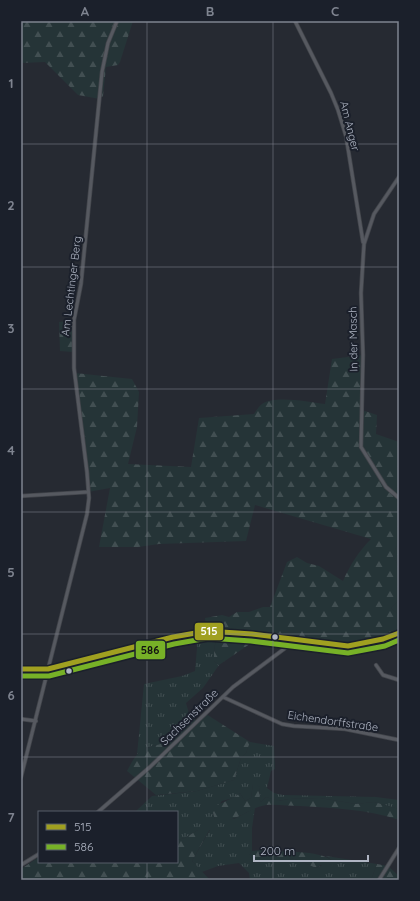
<svg xmlns="http://www.w3.org/2000/svg" width="420" height="901" font-family="Quicksand,sans-serif">
<style>
.grass{fill:url(#grass-tufts)}
.forest{fill:url(#forest-firs)}
.lines{fill:none;stroke-linecap:round;stroke-linejoin:round}
.street-casing{stroke:#42454b;stroke-width:4.5}
.secondary-casing{stroke:#43474e;stroke-width:6}
.street{stroke:#565960;stroke-width:3}
.secondary{stroke:#5a5c64;stroke-width:4.5}
.bus-1-casing{stroke:#1b202b;stroke-width:8}
.bus-2-casing{stroke:#1b202b;stroke-width:8}
.bus-1{stroke:#a0a020;stroke-width:5}
.bus-2{stroke:#77b127;stroke-width:5}
.grid{fill:none;stroke:#7f8490;stroke-width:1;stroke-opacity:0.55}
.bus-dot{fill:#afb5c3;stroke:#1b202b;stroke-width:1.5}
.labels{text-anchor:middle;dominant-baseline:central;stroke-width:4;stroke-linejoin:round;paint-order:stroke}
.street-label{font-size:11px;fill:#afb5c3;stroke:#1b202b}
.line-badge{stroke:#1b202b;stroke-width:1.5}
.badge-label{font-size:11px;text-anchor:middle;font-weight:bold;fill:#fff}
.pale-badge-label{font-size:11px;text-anchor:middle;font-weight:bold;fill:#111}
.neatline{fill:none;stroke:#7f8490;stroke-width:1.5}
.grid-label{font-size:13px;text-anchor:middle;font-weight:bold;fill:#7f8490}
</style>
<defs>
<pattern id="grass-tufts" width="24" height="20" patternUnits="userSpaceOnUse"><rect width="24" height="20" fill="#253437"/><path d="M3 7l-1-3M5 7V3M7 7l1-3M15 17l-1-3M17 17v-4M19 17l1-3" fill="none" stroke="#424f52"/></pattern>
<pattern id="forest-firs" width="22" height="20" patternUnits="userSpaceOnUse"><rect width="22" height="20" fill="#253437"/><path d="M5 1l3.5 6h-7zM16 11l3.5 6h-7z" fill="#424f52"/></pattern>
</defs>
<rect width="100%" height="100%" fill="#262a32"/>
<!-- grass -->
<g class="grass">
<polygon points="399,546 399,567 393,556 396,547"/>
<polygon points="399,600 399,615 391,608"/>
<path d="M221 631C214 641 214 649 214 661L219 665 203 688 186 703 190 717C185 720 167 729 165 732 163 735 162 740 161 744L149 747 137 754 144 684 182 676 195 671 197 648 196 633Z"/>
<polygon points="250,742 274,746 275,769 271,771 267,788 274,793 283,795 376,797 399,800 399,809 374,802 356,804 320,798 289,799 278,801 266,797 261,802 259,798 260,787 253,784 251,798 245,801 240,793 233,798 222,801 213,813 215,820 234,819 255,808 252,828 252,851 249,855 251,863 272,861 283,862 291,858 298,860 316,868 333,861 326,856 377,864 371,880 250,880 249,873 239,863 218,866 202,872 192,861 210,830 198,830 185,838 177,840 177,812 135,812 152,796 197,791 234,780 241,758 246,753"/>
</g>
<!-- forest -->
<g class="forest">
<polygon points="21,21 133,21 120,62 118,65 106,67 103,96 100,99 78,95 45,62 21,63"/>
<polygon points="74,320 73,352 60,351 59,322"/>
<path d="M363 355 362 410 377 415 376 434 399 442V546L396 547 393 556 399 567V600L391 608 399 615V633L348 646 258 635 257 639 219 665 214 661C214 650 214 641 221 631H207L205 618 222 615 229 617 237 612H249L263 607H270L287 562 297 557 307 563 319 566 343 581C350 565 359 551 371 539L255 505 246 541 159 544 138 547H99L110 488 88 492 75 373 132 379 139 392 137 427 128 464 191 467 199 418 254 414C256 411 259 406 262 404 276 395 308 402 325 404L332 359Z"/>
<path d="M206 714 250 742 246 753 241 758 234 780 197 791 156 795 127 771C137 752 140 749 161 744 162 740 163 735 165 731 167 729 187 719 191 716L198 722Z"/>
<path d="M253 783 260 787 259 798 261 802 266 797 279 801 289 799 320 798 356 804 374 802 399 809V820C367 809 333 808 300 806 289 806 277 804 266 805 248 808 233 825 215 820L212 809C221 802 231 800 240 793L245 801 251 798Z"/>
<polygon points="210,829 192,861 210,880 21,880 21,869 39,857 39,862 177,862 177,840 185,838 198,830"/>
<path d="M263 850C284 853 317 849 333 861L332 866 326 869 321 865 316 868 298 860 291 858 283 862 272 861 251 863 248 860 249 855 252 851Z"/>
<polygon points="377,864 388,866 399,876 399,880 371,880"/>
</g>
<g class="lines">
<defs>
<g id="street">
<polyline points="295,21 331,93 338,110 346,136 363,242"/>
<polyline points="399,177 374,214 364,244 361,293 363,355 361,447 386,487 399,498"/>
<polyline points="21,496 88,492"/>
<polyline points="376,665 383,675 399,680"/>
<polyline points="223,697 282,724 294,726 345,729 399,740"/>
<polyline points="21,719 36,721"/>
<polyline points="21,777 87,514 89,498 87,472 74,368 74,320 81,284 102,72 108,43 117,21"/>
<polyline points="98,812 150,767 233,687 288,646 294,639"/>
<polyline points="21,865 39,854"/>
<polyline points="379,880 399,848"/>
</g>
<polyline id="secondary" points="21,669 48,669 173,637 207,631 221,631 252,634 348,646 383,639 399,633"/>
</defs>
<!-- street casing -->
<use href="#street" class="street-casing"/>
<!-- secondary casing -->
<use href="#secondary" class="secondary-casing"/>
<!-- street -->
<use href="#street" class="street"/>
<!-- secondary -->
<use href="#secondary" class="secondary"/>
<defs>
<polyline id="bus-1" points="21,669 48,669 173,637 207,631 252,634 348,646 383,639 399,633"/>
<polyline id="bus-2" points="21,676 49,676 174,644 208,638 251,641 348,653 385,646 399,640"/>
</defs>
<!-- bus-1 casing -->
<use href="#bus-1" class="bus-1-casing"/>
<!-- bus-2 casing -->
<use href="#bus-2" class="bus-2-casing"/>
<!-- bus-1 -->
<use href="#bus-1" class="bus-1"/>
<!-- bus-2 -->
<use href="#bus-2" class="bus-2"/>
</g>
<!-- grid -->
<path class="grid" d="M147 21V812M273 21V880M21 144H399M21 267H399M21 389H399M21 512H399M21 634H399M21 757H399M147 862V880"/>
<!-- markers -->
<g class="bus-dot">
<circle cx="275" cy="637" r="3.5"/>
<circle cx="69" cy="671" r="3.5"/>
</g>
<g class="labels">
<!-- street labels -->
<g class="street-label">
<text transform="translate(350 126) rotate(76)">Am Anger</text>
<text transform="translate(71 286) rotate(-83)">Am Lechtinger Berg</text>
<text transform="translate(353 339) rotate(-91)">In der Masch</text>
<text transform="translate(189 717) rotate(-44)">Sachsenstraße</text>
<text transform="translate(333 721) rotate(8)">Eichendorffstraße</text>
</g>
</g>
<g class="line-badge">
<rect x="194" y="622" width="30" height="19" rx="4" fill="#a0a020"/>
<rect x="135" y="640" width="31" height="20" rx="4" fill="#77b127"/>
</g>
<g class="badge-label">
<text x="209" y="635">515</text>
</g>
<g class="pale-badge-label">
<text x="150" y="654">586</text>
</g>
<!-- border -->
<rect width="420" height="901" fill="none" stroke="#1b202b" stroke-width="44"/>
<!-- legend -->
<rect x="38" y="811" width="140" height="52" fill="#1b202b" stroke="#565c68"/>
<rect x="46" y="824" width="20" height="6" fill="#a0a020" stroke="#565c68"/>
<text x="74" y="831" font-size="12" fill="#afb5c3">515</text>
<rect x="46" y="844" width="20" height="6" fill="#77b127" stroke="#565c68"/>
<text x="74" y="851" font-size="12" fill="#afb5c3">586</text>
<!-- scale -->
<path d="M254 855v6h114v-6" fill="none" stroke="#afb5c3" stroke-width="2"/>
<text x="260" y="855" font-size="12" fill="#afb5c3" stroke="#1b202b" stroke-width="3" paint-order="stroke">200 m</text>
<rect x="22" y="22" width="376" height="857" class="neatline"/>
<g class="grid-label">
<text x="85" y="16">A</text>
<text x="210" y="16">B</text>
<text x="335" y="16">C</text>
<text x="11" y="88">1</text>
<text x="11" y="210">2</text>
<text x="11" y="333">3</text>
<text x="11" y="455">4</text>
<text x="11" y="577">5</text>
<text x="11" y="700">6</text>
<text x="11" y="822">7</text>
</g>
</svg>
